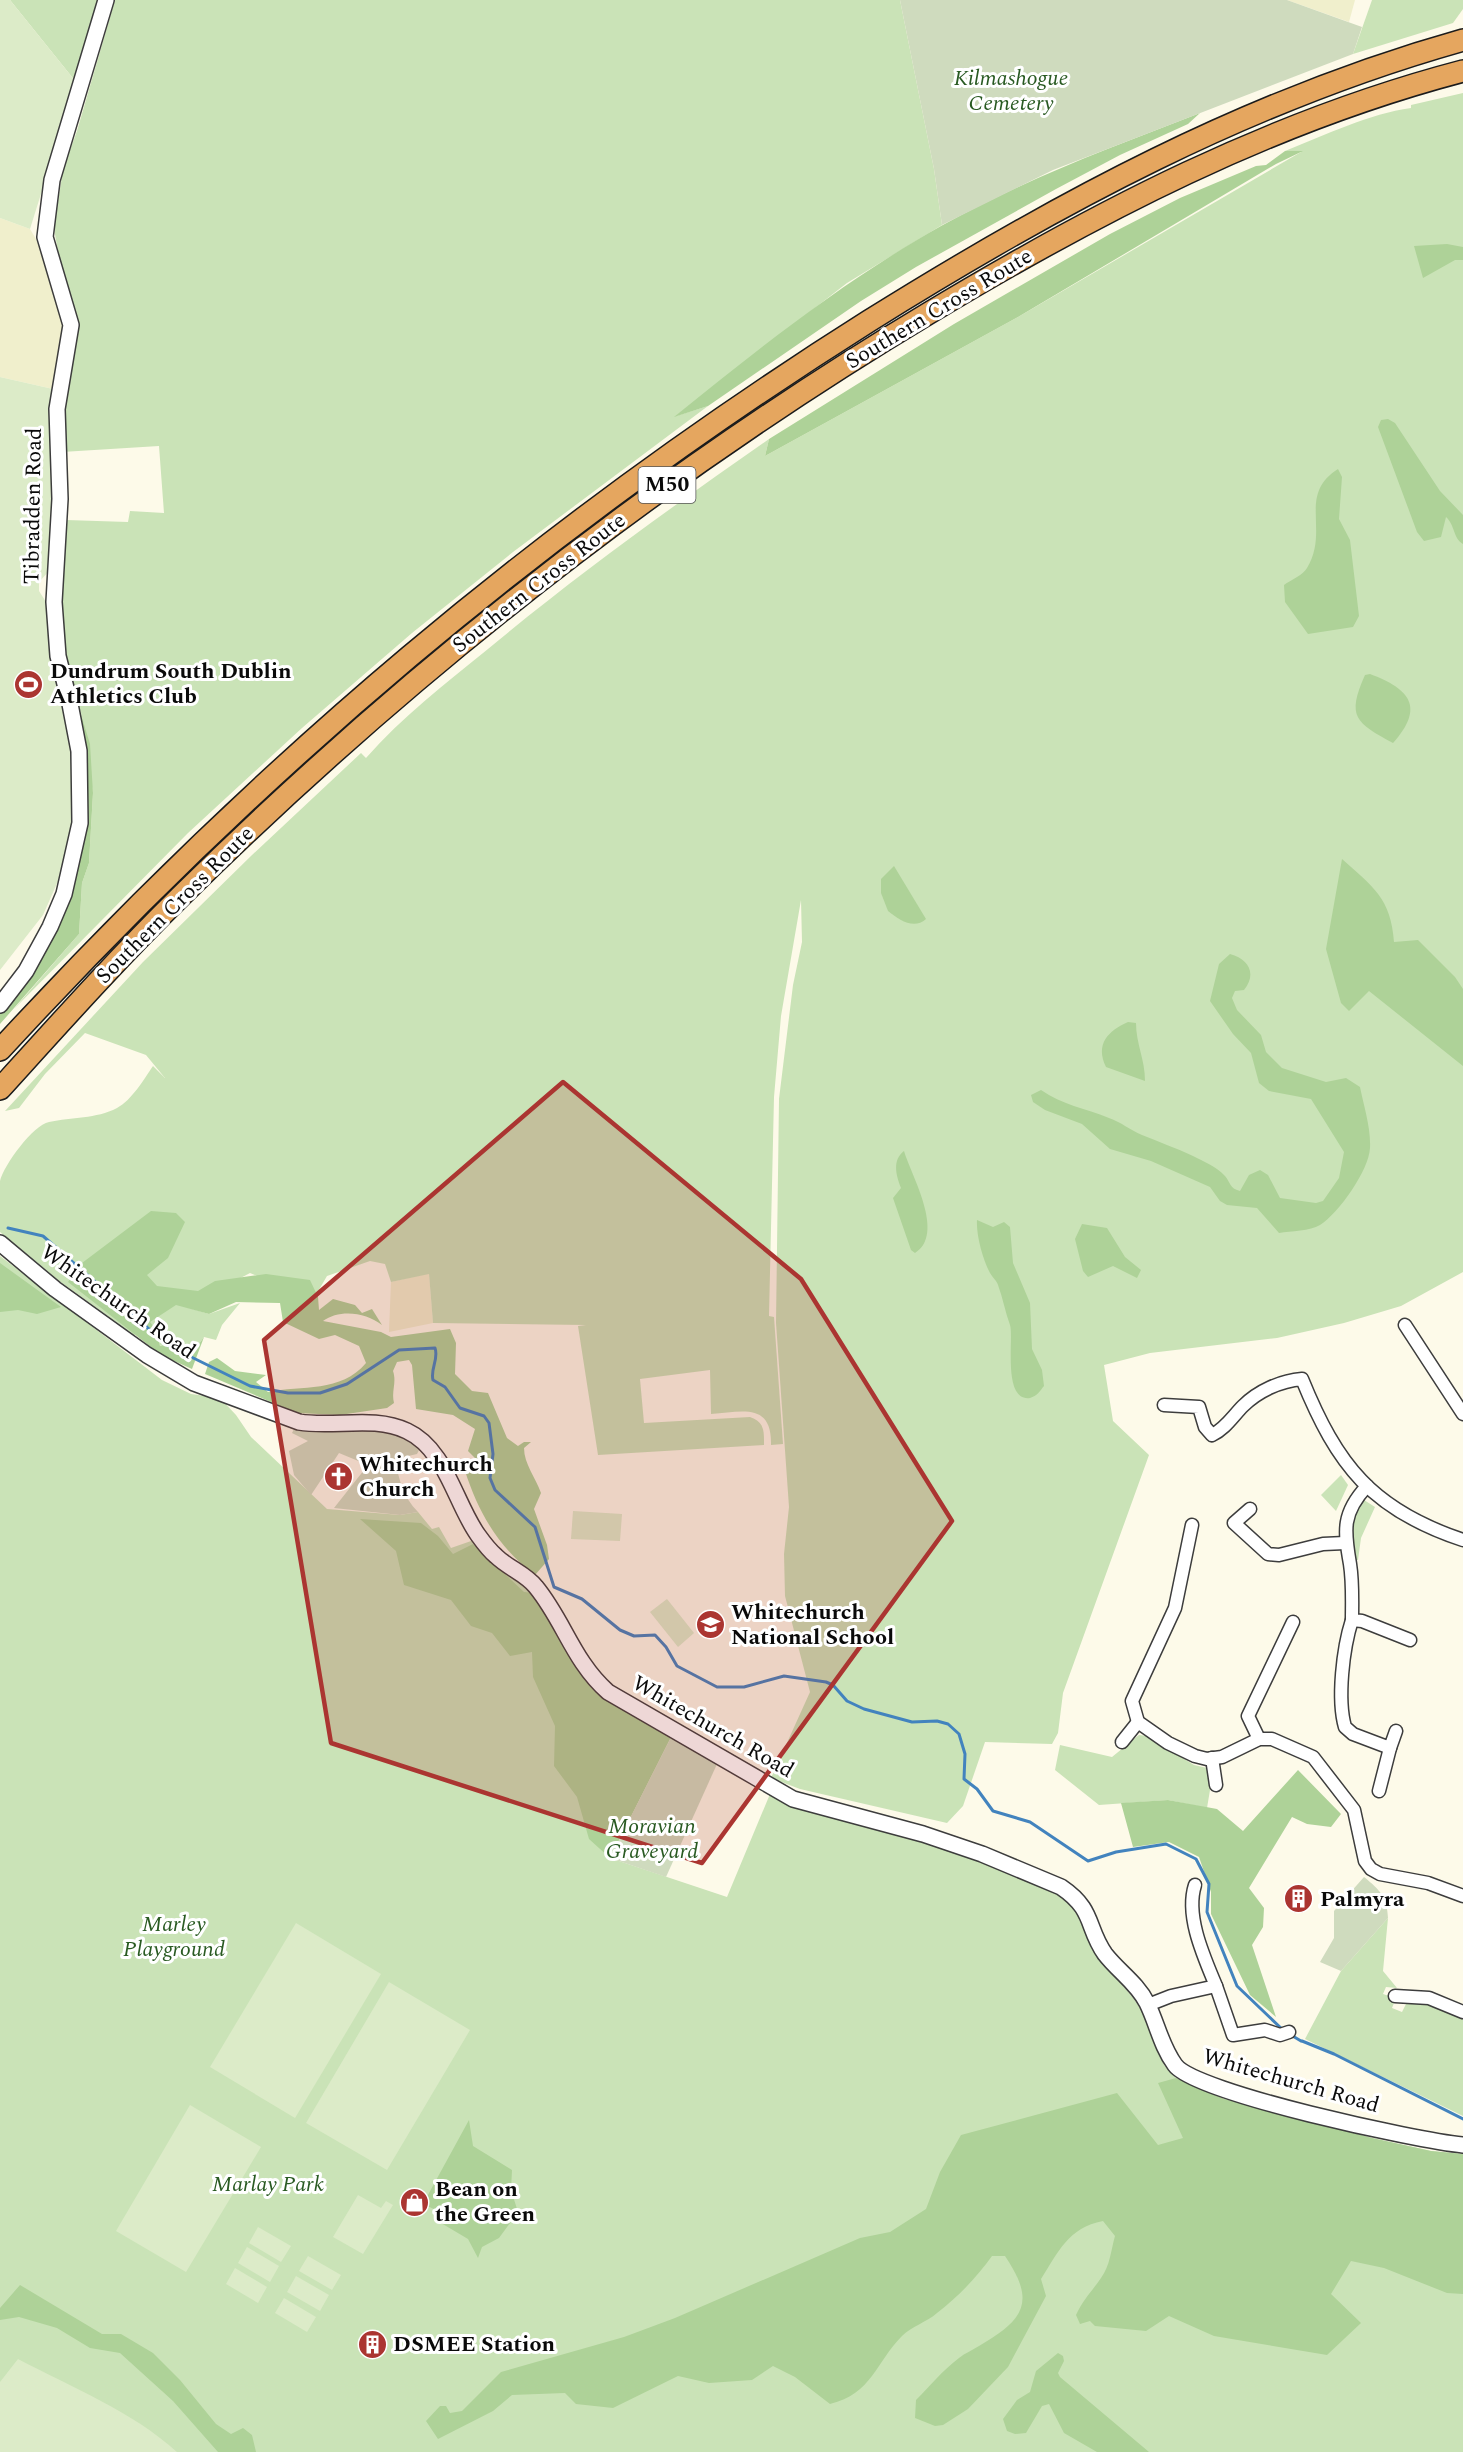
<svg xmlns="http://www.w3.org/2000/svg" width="1463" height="2452" font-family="Spectral,serif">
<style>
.farmland{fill:#f0efcc}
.green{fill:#cae3b7}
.forest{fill:#aed298}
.cemetery{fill:#cfdbbe}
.pitch{fill:#dcebc8}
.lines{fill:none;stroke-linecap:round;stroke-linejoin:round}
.stream{stroke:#4283be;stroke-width:3}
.minor-casing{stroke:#3d3d3d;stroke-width:15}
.tertiary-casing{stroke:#3d3d3d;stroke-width:18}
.motorway-casing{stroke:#1b1b1b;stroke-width:24}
.minor{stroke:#fff;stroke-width:12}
.tertiary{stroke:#fff;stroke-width:15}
.motorway{stroke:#e5a65f;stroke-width:21}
.marked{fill:#ab3531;fill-opacity:0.2;stroke:#ab3531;stroke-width:4.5;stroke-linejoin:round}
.labels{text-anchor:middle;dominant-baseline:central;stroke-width:6;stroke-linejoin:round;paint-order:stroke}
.shield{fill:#fff;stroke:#545454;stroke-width:1.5}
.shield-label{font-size:21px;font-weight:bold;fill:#0a0a0a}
.park-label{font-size:22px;font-style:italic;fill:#295a22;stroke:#fff}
.street-label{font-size:22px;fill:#0a0a0a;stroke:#fff}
.poi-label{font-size:22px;font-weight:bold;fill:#0a0a0a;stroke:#fff;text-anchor:start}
</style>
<rect width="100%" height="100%" fill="#fdfae9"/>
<!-- farmland -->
<g class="farmland">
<polygon points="1287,0 1355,0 1349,22"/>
<polygon points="0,218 30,229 43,251 65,325 53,389 0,377"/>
<polygon points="429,1273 433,1323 389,1332 391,1282"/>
</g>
<!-- green -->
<g class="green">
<polygon points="10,0 101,0 76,82"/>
<polygon points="115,0 900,0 934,169 942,225 847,283 676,416 708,406 513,552 412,633 302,728 188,833 14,1009 79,934 82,883 89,863 93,793 81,713 64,662 60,606 66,520 128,522 130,511 164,513 159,446 62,452 66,376 74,340 54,229 63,169 77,131"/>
<polygon points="1372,0 1463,0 1463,9 1453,23 1353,54"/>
<path d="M1463 93V1272L1401 1306 1344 1323 1277 1338 1150 1353 1104 1365 1113 1421 1149 1455 1063 1693 1058 1733 1052 1744 985 1742 963 1806 947 1823 800 1789 771 1778 810 1692 785 1596 784 1554 789 1507 776 1323 779 1099 793 985 802 942 801 900 781 1016 774 1097 769 1316 774 1317 783 1444 771 1445C772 1402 742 1412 711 1414L710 1370 640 1379 644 1423 750 1417C765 1422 764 1432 764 1445L598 1455 578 1326 586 1325 433 1323 429 1274 391 1282 385 1264 370 1261 327 1276 313 1300 250 1273 186 1307 209 1314 240 1303 222 1325 216 1340 204 1337 196 1348 173 1342 160 1346 157 1331 153 1325 134 1335 58 1280 0 1232C0 1217 0 1196 0 1181 4 1165 33 1125 49 1122 72 1117 96 1119 117 1108 132 1100 144 1079 153 1066L165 1078 146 1055 85 1033 45 1074 19 1108 5 1111 143 962 252 855 361 753 366 758C402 717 445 684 488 649 578 574 673 506 769 439L765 456 1018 317 1301 152 1285 151C1327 134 1369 114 1411 108V105Z"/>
<polygon points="0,1256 162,1380 191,1394 220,1398 236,1415 251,1437 327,1509 400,1515 418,1512 432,1529 439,1527 451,1548 474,1540 506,1572 534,1593 583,1676 602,1697 671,1737 610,1858 727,1897 770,1794 940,1841 1046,1887 1073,1904 1093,1949 1134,1999 1152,2027 1164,2065 1176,2078 1224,2099 1372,2138 1431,2151 1463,2154 1463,2452 0,2452"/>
<polygon points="1341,1475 1348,1485 1336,1511 1321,1495"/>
<polygon points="1364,1500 1375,1507 1361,1538 1358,1560 1353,1560 1352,1519 1358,1503"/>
<polygon points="1139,1735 1147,1736 1194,1765 1207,1768 1210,1790 1207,1808 1168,1800 1099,1805 1055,1770 1060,1745 1112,1757"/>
<path d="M1388 1918 1383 1971 1397 1988 1386 1987 1383 1994 1389 1996 1394 2003 1392 2008 1402 2012 1406 2004C1427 1997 1444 2009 1463 2018V2116L1305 2039 1341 1971Z"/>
</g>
<!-- forest -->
<g class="forest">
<path d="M1200 113 1188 124 1120 155 1056 189 916 267 861 301 708 406 674 417C759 348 845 280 941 226 1023 180 1112 147 1200 113Z"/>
<polygon points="1285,151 1303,151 1276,164 1018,317 765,456 769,439 954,324 1110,234 1180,198 1256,166 1266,165"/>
<polygon points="1447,244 1463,247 1463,260 1455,260 1423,278 1414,246"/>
<path d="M1388 419 1395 423 1440 491 1463 515V544C1453 538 1455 525 1446 517L1441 537 1424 541 1417 532 1378 427 1381 420Z"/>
<path d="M1338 469 1342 477 1339 519 1350 540 1359 616 1353 627 1308 634 1285 602 1284 585C1291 580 1303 575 1307 568 1330 530 1297 495 1338 469Z"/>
<path d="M1370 674C1410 689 1425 707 1393 743 1356 723 1346 717 1365 675Z"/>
<polygon points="70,679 90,744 93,793 89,863 82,883 79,934 0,1024 0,1011 12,999 83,835 87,806 84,757"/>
<path d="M1342 859C1373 887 1391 898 1394 942L1418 940 1455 977 1463 989V1066L1369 991 1349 1011 1341 1003 1326 949Z"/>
<path d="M894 866 926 919C914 930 899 920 888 911L881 893V879Z"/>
<path d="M1230 954C1249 959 1257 974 1244 990L1235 991 1232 998 1237 1010 1261 1035 1266 1052 1282 1068 1326 1082 1346 1078 1360 1087C1364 1107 1371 1128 1370 1148 1369 1170 1339 1213 1320 1225 1310 1231 1291 1231 1279 1233L1257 1208 1227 1205 1220 1201 1210 1187 1151 1161 1110 1149 1082 1124 1045 1110 1033 1102 1031 1095 1041 1090C1062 1105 1085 1108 1109 1118 1121 1122 1130 1130 1142 1135 1159 1142 1176 1148 1193 1156 1203 1161 1217 1167 1225 1176 1231 1183 1229 1188 1240 1191L1249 1175 1260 1170 1268 1175 1280 1198 1316 1203 1323 1201 1339 1178 1344 1152 1311 1099 1269 1091 1259 1083 1251 1053 1233 1034 1210 1001 1219 964Z"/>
<path d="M1128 1022 1136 1023C1136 1044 1145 1059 1145 1081L1106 1067C1095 1044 1108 1031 1128 1022Z"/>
<path d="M904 1151C911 1175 946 1234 915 1253L911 1250 893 1198 901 1188C896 1175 892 1160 904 1151Z"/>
<path d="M151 1211 176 1213 185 1222 168 1258 147 1275 157 1286 198 1291 215 1281 266 1274 310 1280 318 1297 319 1310 333 1299 355 1305 362 1313 372 1309 382 1325C366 1312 339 1309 323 1321L381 1332 391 1337 450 1329 456 1343 455 1374 472 1391 488 1393 507 1438 518 1446 524 1442H531L524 1448C524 1464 536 1478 541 1493L534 1509 547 1545 549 1559 535 1575C499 1548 479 1514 465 1471L475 1458 468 1451 475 1429 453 1415 416 1409 412 1365 409 1360 397 1362 393 1371C397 1383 391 1391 394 1403L387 1408 340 1415 297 1413 205 1374 209 1362 217 1358 235 1371 266 1375 256 1382 268 1392C302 1385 341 1393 366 1363L359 1346 335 1335 319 1339 283 1322 280 1303 236 1302 209 1314 176 1305 150 1322 157 1331 160 1346 173 1342 196 1348 204 1337 192 1369 161 1355 68 1282 82 1263Z"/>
<path d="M977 1220 993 1227 1004 1222 1010 1227 1013 1263 1030 1303 1032 1349 1042 1370 1044 1386C1040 1391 1037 1396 1030 1398 1002 1402 1014 1338 1010 1325 1005 1312 1003 1298 998 1285 997 1281 993 1278 990 1273 983 1260 976 1235 977 1220Z"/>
<polygon points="1082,1224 1107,1228 1125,1257 1141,1270 1137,1278 1113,1266 1088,1277 1083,1271 1075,1239"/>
<polygon points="0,1263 61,1307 37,1314 18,1310 0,1312"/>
<polygon points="360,1519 421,1523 438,1536 453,1554 473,1544 524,1592 534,1593 583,1676 602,1697 671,1737 610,1858 589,1839 577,1797 554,1766 555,1726 533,1677 532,1652 510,1656 492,1633 471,1626 451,1600 404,1585 396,1551"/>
<polygon points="1298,1770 1341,1814 1331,1827 1307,1824 1292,1817 1249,1888 1264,1908 1263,1927 1252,1945 1276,2017 1250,1995 1211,1914 1211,1892 1199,1857 1169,1842 1133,1847 1121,1803 1168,1800 1217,1809 1243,1831"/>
<path d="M1176 2078 1224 2099 1372 2138 1431 2151 1463 2154V2294L1447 2293 1384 2268 1351 2261 1331 2294 1361 2323 1327 2355 1214 2336 1169 2316 1146 2331 1095 2326 1090 2321 1080 2324 1076 2315C1083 2300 1092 2291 1101 2278 1110 2266 1111 2250 1115 2236L1103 2221C1068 2228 1059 2251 1041 2279L1046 2296 1008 2367 968 2409 943 2425 935 2426 915 2418 916 2400C930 2386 943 2370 959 2358 965 2353 973 2350 979 2346 1025 2319 1036 2302 1005 2256H992C977 2277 958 2297 937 2313 927 2322 912 2326 902 2336 876 2362 872 2394 830 2404L795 2377 773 2366 752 2380 709 2383 678 2376 613 2408 576 2404 565 2393 512 2395 493 2411 438 2439 426 2421 440 2406H446L450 2413 462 2411 501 2372 624 2337 675 2318 860 2238 890 2232 926 2209 940 2172 961 2135 1117 2093 1158 2145 1183 2138 1158 2083Z"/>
<polygon points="469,2120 473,2146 512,2170 511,2190 518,2212 499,2238 482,2247 478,2258 468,2239 441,2223 438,2211 423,2204"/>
<polygon points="20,2285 102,2334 121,2334 153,2353 180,2380 216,2424 231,2434 243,2428 252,2435 256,2452 218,2452 173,2401 120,2353 90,2348 57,2328 19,2317 0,2320 0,2308"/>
<polygon points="1058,2353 1063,2356 1064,2361 1058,2373 1060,2377 1149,2452 1097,2452 1064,2433 1049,2404 1042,2406 1026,2433 1015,2434 1007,2431 1003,2419 1017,2400 1030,2392 1036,2371"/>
</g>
<!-- cemetery -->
<g class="cemetery">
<polygon points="900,0 1287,0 1362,27 1353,54 1053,170 942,225 934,169"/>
<path d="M295 1427 395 1432 420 1448 417 1454 395 1459C399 1480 403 1497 418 1512L400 1515 334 1508 368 1465 339 1453 311 1495 294 1475 289 1451 308 1441 292 1433Z"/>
<polygon points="671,1737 717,1764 666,1877 610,1858"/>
<path d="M1364 1877C1380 1890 1387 1897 1388 1918L1341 1971 1320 1962 1334 1938V1911Z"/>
</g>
<!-- pitch -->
<g class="pitch">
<polygon points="0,0 10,0 76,82 30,229 0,218"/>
<polygon points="0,377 53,389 49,432 54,474 49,571 39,582 39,591 48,605 52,662 72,741 74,826 66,863 43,915 0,970"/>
<polygon points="573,1511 622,1514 620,1541 571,1539"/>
<polygon points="667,1599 694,1633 678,1647 650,1612"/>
<polygon points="296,1923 381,1974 295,2118 210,2067"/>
<polygon points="389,1982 470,2030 387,2170 306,2123"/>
<polygon points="190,2105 261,2147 186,2272 116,2231"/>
<polygon points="358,2195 381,2208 386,2201 393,2205 363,2254 333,2237"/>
<polygon points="258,2227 291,2246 281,2262 249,2243"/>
<polygon points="247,2247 279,2266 270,2282 238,2263"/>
<polygon points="308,2256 341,2275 332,2290 299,2271"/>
<polygon points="235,2268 267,2287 258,2303 226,2284"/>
<polygon points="296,2276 329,2295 320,2311 287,2292"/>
<polygon points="284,2298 316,2317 307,2332 275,2313"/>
<path d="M18 2359C71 2387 132 2411 177 2452H0V2382Z"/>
</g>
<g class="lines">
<!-- stream -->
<g class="stream">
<path d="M8 1228 43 1236 167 1345 250 1386 288 1393H320L347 1384 399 1350 435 1348C439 1359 430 1369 433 1380L445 1387 460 1408 484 1416 489 1423 493 1454 490 1478 495 1490 535 1527 554 1587 582 1599 620 1630 634 1636 655 1635 666 1647 677 1666 717 1687H744L784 1676 826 1682 833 1685 847 1701 864 1709 912 1722 937 1721 948 1724 959 1734 965 1754 964 1779 977 1789 993 1811 1030 1822 1088 1861 1116 1852 1166 1844 1196 1859 1209 1884 1207 1912 1237 1986 1284 2031"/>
<polyline points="1291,2035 1301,2041"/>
<polyline points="1302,2041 1334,2054 1463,2119"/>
</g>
<defs>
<g id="minor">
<polyline points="1405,1325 1463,1414"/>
<path d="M1164 1405 1199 1407 1205 1427 1212 1435C1225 1429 1233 1416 1243 1406 1258 1391 1280 1381 1302 1379 1337 1465 1372 1510 1463 1540"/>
<path d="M1367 1486C1342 1513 1344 1530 1350 1564 1353 1583 1352 1602 1352 1620L1362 1621 1410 1640"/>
<polyline points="1250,1509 1234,1523 1268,1554 1279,1555 1323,1544 1345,1543"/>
<polyline points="1192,1525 1175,1608 1132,1701 1138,1722 1168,1743 1195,1756 1207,1759 1222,1757 1259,1739 1272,1739 1313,1757 1354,1810 1365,1861 1371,1869 1380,1874 1428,1883 1463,1896"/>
<path d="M1352 1620C1343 1648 1337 1699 1345 1727L1353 1734 1390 1748 1396 1731"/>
<polyline points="1259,1739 1248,1716 1293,1622"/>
<polyline points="1122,1742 1138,1722"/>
<polyline points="1212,1758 1216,1785"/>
<polyline points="1379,1791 1390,1748"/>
<polyline points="1216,1986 1233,2035 1265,2030 1280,2035 1289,2032"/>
<polyline points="1395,1996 1429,1998 1463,2012"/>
<path d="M1148 2005 1171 1996 1216 1986C1204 1957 1185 1916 1195 1885"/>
</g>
<g id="tertiary">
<polyline points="0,1005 26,971 50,927 64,894 80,823 79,751 70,704 58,656 54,602 60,499 57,409 71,325 45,237 52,180 106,0"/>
<path d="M0 1243 55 1289 147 1355 194 1383 299 1422C334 1428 374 1415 407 1431 446 1449 455 1503 478 1535 483 1542 490 1551 496 1556 508 1568 526 1574 536 1587 564 1621 573 1661 608 1692L793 1799 923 1834 982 1854 1061 1887C1095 1910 1086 1927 1105 1954 1118 1971 1137 1983 1147 2003 1157 2023 1161 2046 1175 2065 1195 2093 1419 2141 1463 2145"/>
</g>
<g id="motorway">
<path d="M0 1050C262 765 541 528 869 321 1056 204 1249 100 1463 40"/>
<path d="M0 1089C59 1024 117 959 180 897 406 674 656 477 929 313 1097 212 1272 121 1463 71"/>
</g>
</defs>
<!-- minor casing -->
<use href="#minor" class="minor-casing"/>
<!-- tertiary casing -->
<use href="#tertiary" class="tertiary-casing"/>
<!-- motorway casing -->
<use href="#motorway" class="motorway-casing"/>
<!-- minor -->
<use href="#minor" class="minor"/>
<!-- tertiary -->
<use href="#tertiary" class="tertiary"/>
<!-- motorway -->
<use href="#motorway" class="motorway"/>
</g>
<!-- marked area -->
<path class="marked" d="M563 1082 801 1279 952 1521 702 1863 331 1743 264 1340Z"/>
<!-- icons -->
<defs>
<symbol id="stadium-disc" viewBox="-11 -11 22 22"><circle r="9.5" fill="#ab3531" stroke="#fff"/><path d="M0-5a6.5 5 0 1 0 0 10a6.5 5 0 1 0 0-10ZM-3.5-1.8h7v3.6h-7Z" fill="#fff"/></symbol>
<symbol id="church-disc" viewBox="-11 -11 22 22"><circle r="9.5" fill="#ab3531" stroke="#fff"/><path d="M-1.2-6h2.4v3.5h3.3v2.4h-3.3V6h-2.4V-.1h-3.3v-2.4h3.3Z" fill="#fff"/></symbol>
<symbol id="school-disc" viewBox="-11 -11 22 22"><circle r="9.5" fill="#ab3531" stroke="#fff"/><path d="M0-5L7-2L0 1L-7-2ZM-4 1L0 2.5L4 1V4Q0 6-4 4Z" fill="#fff"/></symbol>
<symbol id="building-disc" viewBox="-11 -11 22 22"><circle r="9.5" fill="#ab3531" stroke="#fff"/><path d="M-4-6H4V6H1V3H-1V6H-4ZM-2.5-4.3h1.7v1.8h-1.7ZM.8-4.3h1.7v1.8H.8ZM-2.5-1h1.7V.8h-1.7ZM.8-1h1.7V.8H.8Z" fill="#fff"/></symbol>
<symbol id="shop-disc" viewBox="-11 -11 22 22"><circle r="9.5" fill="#ab3531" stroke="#fff"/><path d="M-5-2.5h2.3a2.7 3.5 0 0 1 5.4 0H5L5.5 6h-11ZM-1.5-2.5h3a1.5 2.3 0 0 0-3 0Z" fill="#fff"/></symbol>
</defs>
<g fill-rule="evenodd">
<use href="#stadium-disc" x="12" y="668" width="33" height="33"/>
<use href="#church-disc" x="322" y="1460" width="33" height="33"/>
<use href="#school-disc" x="694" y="1608" width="33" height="33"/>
<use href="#building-disc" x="1282" y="1882" width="33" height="33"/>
<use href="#shop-disc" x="398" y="2186" width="33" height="33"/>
<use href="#building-disc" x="356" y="2328" width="33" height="33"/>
</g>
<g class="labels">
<!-- shield labels -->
<rect class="shield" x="638.5" y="467" width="57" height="36" rx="4.5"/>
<g class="shield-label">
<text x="667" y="485">M50</text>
</g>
<!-- park labels -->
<g class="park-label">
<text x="1011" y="78">Kilmashogue<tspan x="1011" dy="25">Cemetery</tspan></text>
<text x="652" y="1826">Moravian<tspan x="652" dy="25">Graveyard</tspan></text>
<text x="174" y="1924">Marley<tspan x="174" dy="25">Playground</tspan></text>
<text x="268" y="2184">Marlay Park</text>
</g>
<!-- street labels -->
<g class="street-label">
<text transform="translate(939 309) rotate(-31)">Southern Cross Route</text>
<text transform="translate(33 506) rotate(-89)">Tibradden Road</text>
<text transform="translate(539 583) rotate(-38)">Southern Cross Route</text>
<text transform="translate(175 905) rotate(-45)">Southern Cross Route</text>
<text transform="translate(118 1302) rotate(35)">Whitechurch Road</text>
<text transform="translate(713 1727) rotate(30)">Whitechurch Road</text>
<text transform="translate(1291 2081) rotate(16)">Whitechurch Road</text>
</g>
<!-- poi labels -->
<g class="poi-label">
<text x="50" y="671">Dundrum South Dublin<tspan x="50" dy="25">Athletics Club</tspan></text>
<text x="359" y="1464">Whitechurch<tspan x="359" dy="25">Church</tspan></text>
<text x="731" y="1612">Whitechurch<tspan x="731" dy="25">National School</tspan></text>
<text x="1320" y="1899">Palmyra</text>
<text x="435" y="2189">Bean on<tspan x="435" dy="25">the Green</tspan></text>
<text x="393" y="2344">DSMEE Station</text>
</g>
</g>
</svg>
